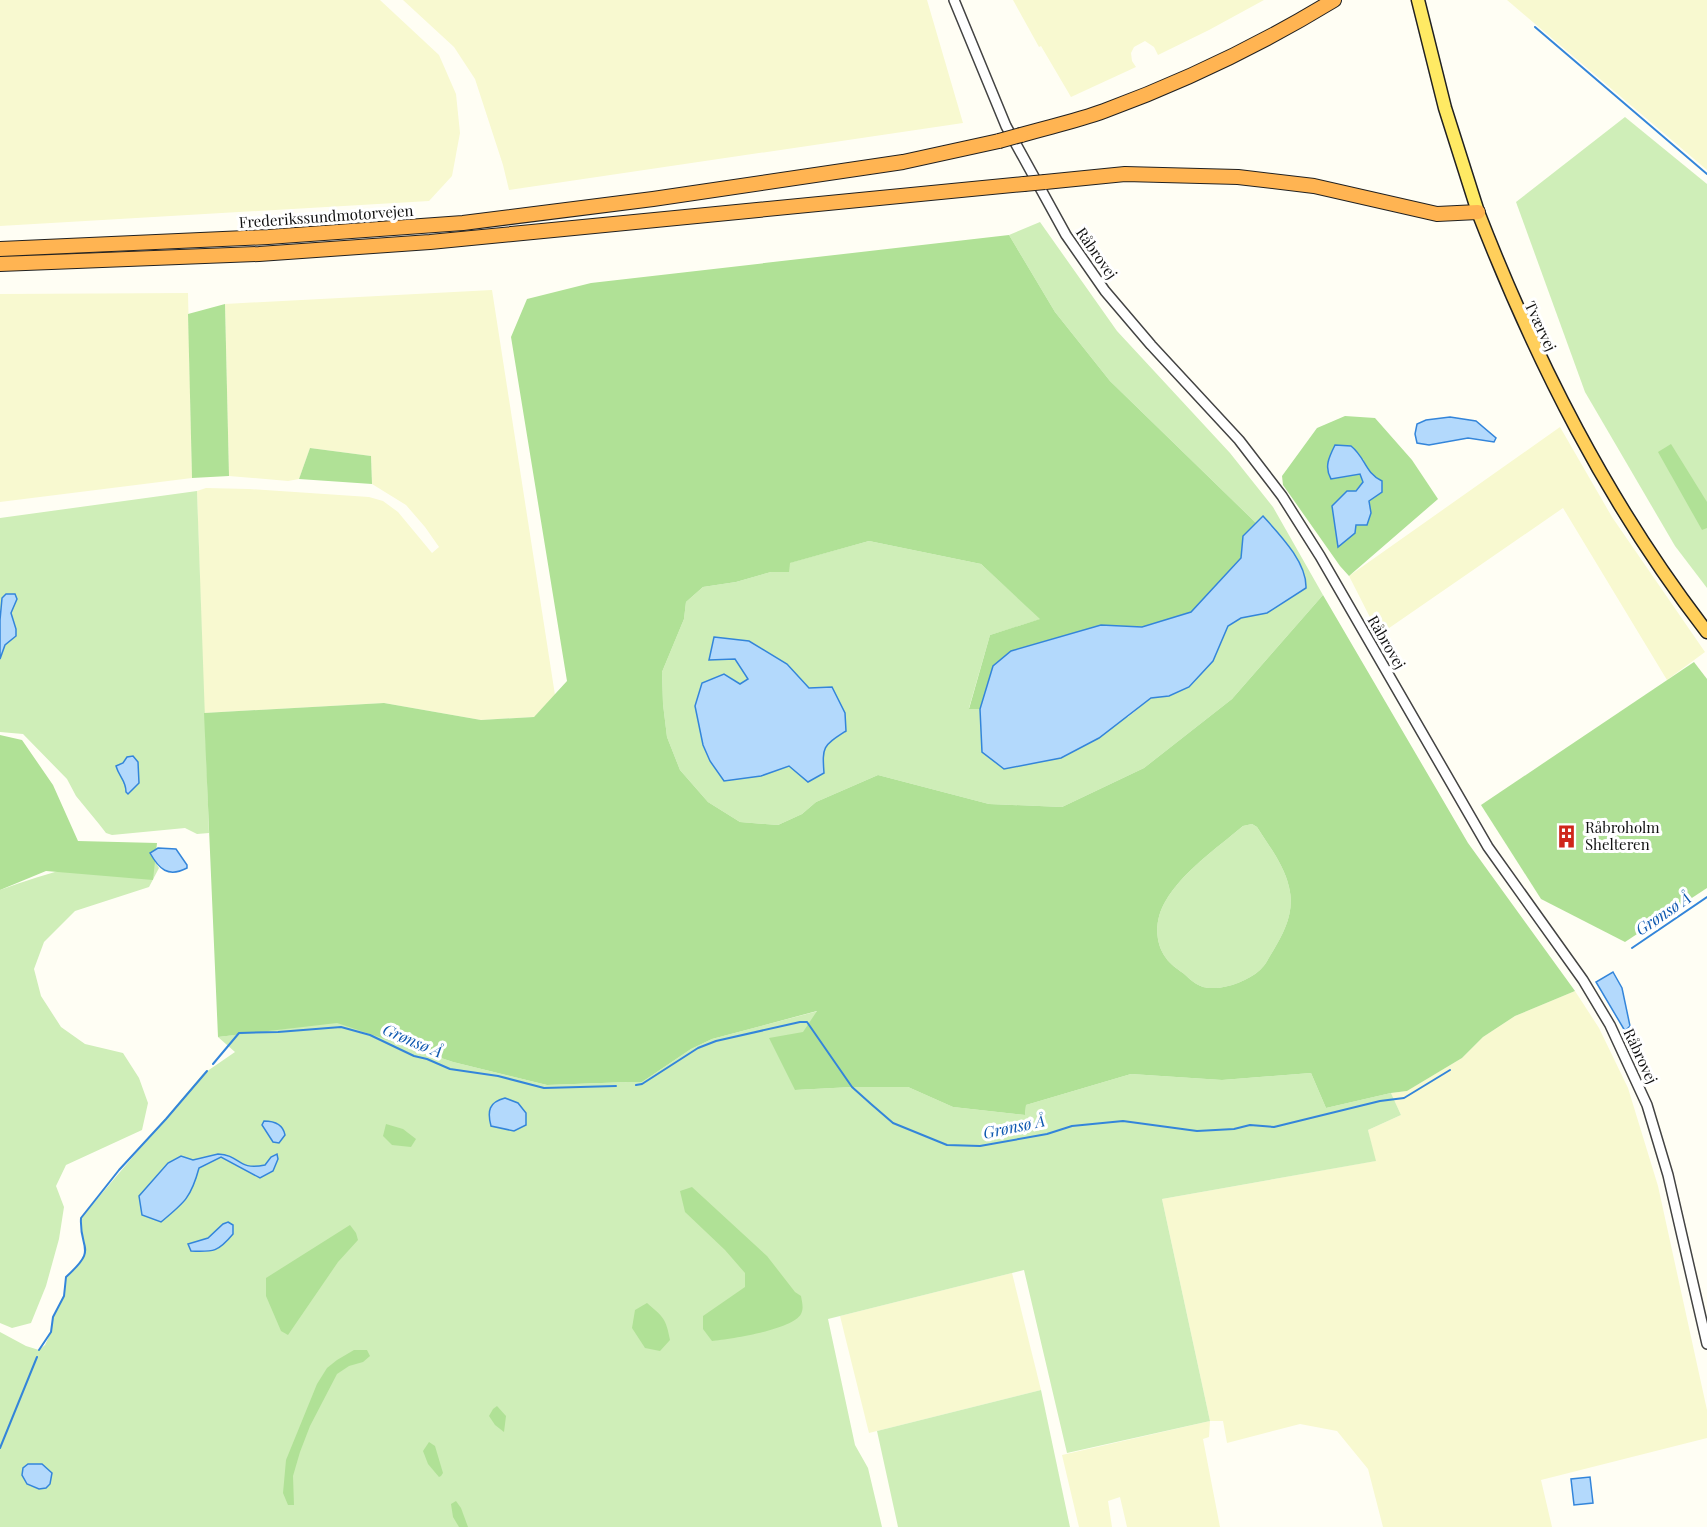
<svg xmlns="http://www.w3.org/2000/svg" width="1707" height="1527" font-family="'Playfair Display',serif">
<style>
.farmland{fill:#f8f9d0}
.green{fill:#cfeeb8;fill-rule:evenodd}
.forest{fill:#b0e196;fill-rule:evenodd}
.water{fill:#b3d9fc;stroke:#3385da;stroke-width:1.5}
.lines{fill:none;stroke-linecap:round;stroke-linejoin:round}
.stream{stroke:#3385da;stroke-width:2}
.tertiary-casing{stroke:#434343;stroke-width:12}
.primary-casing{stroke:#212121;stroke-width:15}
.trunk-casing{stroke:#212121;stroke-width:15}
.motorway-casing{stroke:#212121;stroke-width:16}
.tertiary{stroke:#fff;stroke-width:9}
.primary{stroke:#ffea64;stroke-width:12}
.trunk{stroke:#ffcf5b;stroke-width:12}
.motorway{stroke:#ffb452;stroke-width:14}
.motorway-bridge-casing{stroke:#212121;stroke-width:16;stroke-linecap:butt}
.motorway-bridge{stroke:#ffb452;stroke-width:14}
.labels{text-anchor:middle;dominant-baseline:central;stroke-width:6;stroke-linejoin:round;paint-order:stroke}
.street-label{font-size:15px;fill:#101010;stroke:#fff}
.poi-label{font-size:15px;fill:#101010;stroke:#fff;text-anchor:start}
.water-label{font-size:16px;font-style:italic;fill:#0c57b0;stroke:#fff}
</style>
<rect width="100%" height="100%" fill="#fffef4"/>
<!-- farmland -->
<g class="farmland">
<polygon points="0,0 380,0 439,55 456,94 460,133 452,176 429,201 0,226"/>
<polygon points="403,0 927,0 963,123 509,190 503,165 475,79 454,47"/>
<polygon points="1013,0 1264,0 1209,30 1158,55 1154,47 1145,41 1134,47 1131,53 1132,61 1136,67 1071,97 1041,46 1039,47"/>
<polygon points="1507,0 1707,0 1707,170"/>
<polygon points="492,290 555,695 534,717 481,720 384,703 204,713 197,491 206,488 249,489 369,497 383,501 398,512 432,553 439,547 425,527 406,505 372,484 371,456 310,448 299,479 288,481 229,476 225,304"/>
<polygon points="188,293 192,478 0,502 0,294"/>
<polygon points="1560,427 1612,517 1705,652 1667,680 1563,508 1379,635 1349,576"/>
<polygon points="1575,991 1599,1028 1628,1088 1658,1186 1707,1410 1707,1438 1541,1480 1552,1527 1383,1527 1368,1469 1337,1431 1300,1424 1227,1443 1223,1421 1210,1421 1209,1437 1203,1439 1220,1527 1127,1527 1120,1497 1108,1501 1112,1527 1079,1527 1062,1455 1210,1421 1162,1199 1375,1161 1368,1130 1401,1115 1391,1093 1407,1091 1462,1058 1483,1037 1515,1016"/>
<polygon points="1012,1273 1041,1390 869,1433 840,1316"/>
</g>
<!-- green -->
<g class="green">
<polygon points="1625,117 1707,184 1707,588 1675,546 1585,392 1516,202"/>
<path d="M1040 222 1117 331 1230 453 1273 507 1323 595 1232 699 1144 768 1062 807 989 804 878 775 816 802 802 814 778 825 740 822 708 802 680 770 667 737 663 704 662 672 684 619 686 602 703 587 736 582 771 572H789V563L869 541 981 564 1041 619 990 635 969 708 980 709 982 752 1128 717 1151 698 1169 696 1213 661 1228 626 1240 618 1267 613 1263 516 1256 523 1110 381 1055 312 1009 235ZM735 659 787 664 809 689 819 688 846 731 830 742 822 752 761 776 740 684 748 679Z"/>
<polygon points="197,491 209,833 197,834 185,828 112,835 106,833 99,824 76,796 67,779 23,734 0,732 0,518"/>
<path d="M1252 824 1257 827C1269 846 1284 865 1289 887 1295 911 1285 931 1273 951 1269 957 1266 965 1260 970 1249 980 1229 988 1214 988 1200 989 1193 982 1183 973 1177 969 1170 964 1166 958 1154 942 1155 919 1165 902 1183 871 1216 849 1243 826Z"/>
<path d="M148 850 159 868 149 887 75 911 44 942 34 969 41 996 61 1027 85 1044 123 1053 139 1078 148 1103 142 1130 66 1165 56 1186 64 1207 59 1239 46 1286 31 1323 12 1328 0 1323V890C49 872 97 860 148 850Z"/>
<path d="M818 1011 804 1032 795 1090 852 1087H908L953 1107 1025 1115 1026 1105 1131 1074 1222 1080 1311 1073 1326 1108 1391 1093 1401 1115 1368 1130 1376 1161 1162 1199 1210 1421 1067 1453 1024 1270 828 1319 855 1445 868 1468 882 1527H0V1332L26 1346 39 1350 45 1345 51 1332 53 1317 64 1296 66 1277C99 1247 79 1251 81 1218L203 1074 235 1052 218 1037 336 1022 453 1062 547 1085 629 1082H642L691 1049 712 1039Z"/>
<polygon points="1041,1390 1070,1527 898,1527 877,1431"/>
</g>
<!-- forest -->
<g class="forest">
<path d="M1009 235 1055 312 1110 381 1256 523 1243 536 1241 558 1191 612 1142 627 1101 625 1011 651 993 666 980 709H969L990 635 1040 619 981 564 869 541 790 563 789 572H771L736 582 703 587 686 602 684 619 662 672 663 704 667 737 680 770 708 802 740 822 778 825 802 814 816 802 878 775 989 804 1062 807 1144 768 1232 699 1323 595 1468 843 1575 991 1515 1016 1483 1037 1462 1058 1407 1091 1391 1093 1326 1108 1311 1073 1222 1080 1131 1074 1026 1105 1025 1115 953 1107 908 1087H852L795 1090 769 1038 803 1032 817 1011 712 1039 691 1049 642 1082H629L547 1085 453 1062 337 1023 218 1037 204 713 384 703 481 720 534 717 567 681 511 337 527 299 591 283ZM1252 824 1257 827C1269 846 1284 865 1289 887 1295 911 1285 931 1273 951 1269 957 1266 965 1260 970 1249 980 1229 988 1214 988 1200 989 1193 982 1183 973 1177 969 1170 964 1166 958 1154 942 1155 919 1165 902 1183 871 1216 849 1243 826Z"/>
<polygon points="225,304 229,476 192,478 188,314"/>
<path d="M1345 416 1375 418 1412 460 1438 499 1349 576 1340 566 1283 485 1282 476 1317 428ZM1363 459 1370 475 1382 482V492L1369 501 1371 513 1356 525 1347 491H1355L1363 482 1360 474 1331 479Z"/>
<polygon points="1671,444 1707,502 1707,528 1702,530 1658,452"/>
<polygon points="310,448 371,456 372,484 299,479"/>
<polygon points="1694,662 1707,679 1707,888 1625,942 1541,899 1481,805"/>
<polygon points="0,735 22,740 53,785 78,841 157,843 153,880 46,871 0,890"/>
<polygon points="386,1124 403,1129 416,1139 411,1147 392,1145 383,1136"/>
<path d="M692 1187 767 1256 795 1292 801 1296C802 1302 804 1308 801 1314 792 1330 730 1339 712 1341L703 1329V1316L745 1287V1273L725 1250 685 1212 680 1191Z"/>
<polygon points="350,1225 356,1233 358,1240 338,1262 288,1335 281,1331 266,1296 266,1278"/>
<path d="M647 1303C663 1317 666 1318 670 1340L660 1351 645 1348 632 1328 635 1310Z"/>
<polygon points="354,1350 367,1350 370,1356 363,1362 349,1366 337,1374 310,1426 300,1452 293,1476 294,1505 288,1505 283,1493 286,1460 317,1384 327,1368 337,1360"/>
<polygon points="497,1406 506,1416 504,1432 495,1425 489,1416 493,1409"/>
<polygon points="429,1442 435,1446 443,1473 441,1476 439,1477 428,1464 423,1451"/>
<polygon points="456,1501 461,1508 468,1527 459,1527 453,1517 451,1504"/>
</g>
<!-- water -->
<g class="water">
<polygon points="1450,417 1476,421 1496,438 1494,442 1468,438 1429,445 1417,443 1415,434 1417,424 1426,420"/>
<path d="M1335 445 1351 446C1366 458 1364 472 1382 481V492L1369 501 1371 513 1367 525H1356L1355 533 1338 547 1332 506 1347 491H1356L1363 482 1360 474 1331 479C1324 467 1329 457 1335 445Z"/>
<path d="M1263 516C1279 534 1307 562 1306 588L1267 613 1241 618 1228 626 1213 661 1189 687 1169 696 1151 698 1099 738 1061 758 1004 769 982 752 980 709 993 666 1011 651 1101 625 1142 627 1191 612 1241 558 1243 536Z"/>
<polygon points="6,594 15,594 17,599 11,613 16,629 16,636 5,645 0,659 0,620 2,598"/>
<path d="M714 637 749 641 787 664 809 688 832 687 845 713 846 731C823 746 822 746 824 773L808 782 789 766 761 776 724 781 710 761 703 745 695 706 702 683 724 674 740 684 748 679 735 659 709 660Z"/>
<path d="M133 756 138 762 139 783 128 794 126 792C126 780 119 777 116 766L123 763 127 757Z"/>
<path d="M158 848 176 849 187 865V868C168 878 159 869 150 853Z"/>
<polygon points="1613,972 1622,988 1630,1026 1625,1031 1596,982"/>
<path d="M505 1098 518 1103 526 1113V1125L514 1131 491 1126C487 1111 489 1102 505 1098Z"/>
<path d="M264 1121C274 1121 283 1124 285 1135L279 1143 273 1142 262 1125Z"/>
<path d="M218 1154C241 1155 237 1171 265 1165L271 1157 277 1154 278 1159 273 1171 260 1178 221 1157 199 1168C191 1198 184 1203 161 1222L142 1215 139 1196 168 1163 181 1156 193 1160Z"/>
<path d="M228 1222 233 1225V1234C218 1252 214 1252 191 1251L188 1244 208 1238 223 1224Z"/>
<polygon points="28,1464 42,1464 52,1473 50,1484 46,1488 39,1489 27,1484 22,1475 23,1468"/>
<polygon points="1590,1477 1593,1503 1574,1505 1571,1479"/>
</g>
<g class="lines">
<!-- stream -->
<g class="stream">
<polyline points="1535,27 1707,174"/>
<polyline points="1632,948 1707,897"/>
<polyline points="213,1064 239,1033 278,1032 341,1027 370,1035 414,1056 427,1059 450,1069 498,1076 544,1088 616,1086"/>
<polyline points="636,1085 642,1084 698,1048 716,1041 800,1022 807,1022 852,1087 871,1104 893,1123 947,1145 980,1146 1047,1134 1072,1126 1123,1121 1197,1131 1234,1129 1250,1125 1274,1127 1380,1101 1404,1098 1450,1070"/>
<path d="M39 1350 51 1332 53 1317 64 1296 66 1277C99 1247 79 1251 81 1218L119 1170 166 1119 207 1071"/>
<polyline points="0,1448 37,1357"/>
</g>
<defs>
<polyline id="tertiary" points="954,0 1006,126 1066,235 1105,291 1151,345 1239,440 1282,496 1320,556 1488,847 1583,980 1610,1025 1647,1105 1668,1175 1707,1344"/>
<polyline id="primary" points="1418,0 1445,108 1478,212"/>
<path id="trunk" d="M1478 212C1536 361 1608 504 1707 632"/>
<g id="motorway">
<path d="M1021 135C1048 127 1077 121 1104 111 1183 82 1262 44 1334 0"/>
<polyline points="1045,182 1125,174 1238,177 1314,186 1437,214 1478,212"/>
<polyline points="0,249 268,237 463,223 653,199 903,162 999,141"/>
<polyline points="0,264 259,254 430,242 1024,184"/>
</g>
</defs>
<!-- tertiary casing -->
<use href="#tertiary" class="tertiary-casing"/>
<!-- primary casing -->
<use href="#primary" class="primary-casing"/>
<!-- trunk casing -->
<use href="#trunk" class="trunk-casing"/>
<!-- motorway casing -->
<use href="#motorway" class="motorway-casing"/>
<!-- tertiary -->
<use href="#tertiary" class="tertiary"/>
<!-- primary -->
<use href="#primary" class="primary"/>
<!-- trunk -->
<use href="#trunk" class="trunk"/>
<!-- motorway -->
<use href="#motorway" class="motorway"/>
<defs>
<g id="motorway-bridge">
<polyline points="999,141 1021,135"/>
<polyline points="1024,184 1045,182"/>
</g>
</defs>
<!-- motorway-bridge casing -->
<use href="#motorway-bridge" class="motorway-bridge-casing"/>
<!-- motorway-bridge -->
<use href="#motorway-bridge" class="motorway-bridge"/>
</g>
<!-- icons -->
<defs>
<symbol id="building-bare" viewBox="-9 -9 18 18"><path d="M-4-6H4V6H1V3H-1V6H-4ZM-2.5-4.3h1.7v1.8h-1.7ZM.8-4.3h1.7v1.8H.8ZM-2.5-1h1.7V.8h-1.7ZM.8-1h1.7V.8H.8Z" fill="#cf251a" stroke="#fff" stroke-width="2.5" paint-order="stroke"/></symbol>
</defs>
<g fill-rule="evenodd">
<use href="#building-bare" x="1550" y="820" width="33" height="33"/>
</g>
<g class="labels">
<!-- street labels -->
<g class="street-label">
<text transform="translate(326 216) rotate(-4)">Frederikssundmotorvejen</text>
<text transform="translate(1097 253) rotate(55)">Råbrovej</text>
<text transform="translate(1541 326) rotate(65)">Tværvej</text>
<text transform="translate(1387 642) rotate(60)">Råbrovej</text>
<text transform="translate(1641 1056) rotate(65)">Råbrovej</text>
</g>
<!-- poi labels -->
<g class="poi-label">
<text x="1585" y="827">Råbroholm<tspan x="1585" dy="17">Shelteren</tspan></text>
</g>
<!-- water labels -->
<g class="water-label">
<text transform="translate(1663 913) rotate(-34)">Grønsø Å</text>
<text transform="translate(413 1040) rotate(23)">Grønsø Å</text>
<text transform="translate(1014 1126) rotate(-12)">Grønsø Å</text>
</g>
</g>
</svg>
